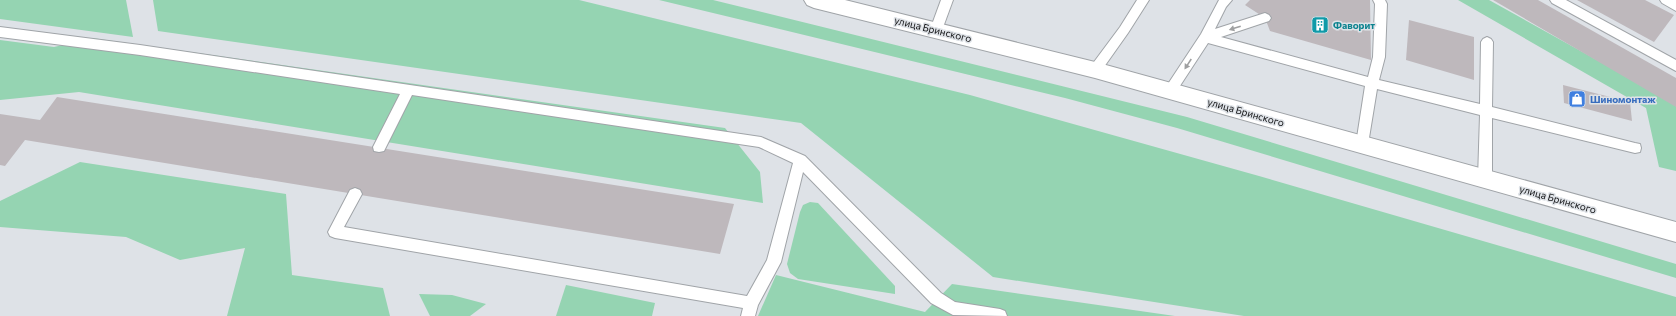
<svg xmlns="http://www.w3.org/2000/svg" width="1676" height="316" font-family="Commissioner,sans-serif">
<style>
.green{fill:#95d4b2}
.building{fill:#beb8bc}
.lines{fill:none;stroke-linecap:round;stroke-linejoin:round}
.service-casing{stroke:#a0a4a8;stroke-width:2}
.secondary-casing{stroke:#a0a4a8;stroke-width:2}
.service{fill:#fff;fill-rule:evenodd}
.secondary{fill:#fff;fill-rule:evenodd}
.oneway{fill:#9fa0a1}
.labels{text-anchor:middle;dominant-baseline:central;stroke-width:3;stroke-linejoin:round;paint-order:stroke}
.culture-label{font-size:10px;font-weight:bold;fill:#0d838f;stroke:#dee2e7;text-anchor:start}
.street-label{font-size:10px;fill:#101113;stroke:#dee2e7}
.shop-label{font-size:10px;font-weight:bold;fill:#366cbe;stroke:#dee2e7;text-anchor:start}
</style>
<rect width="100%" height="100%" fill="#dee2e7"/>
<!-- green -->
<g class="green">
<polygon points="0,0 126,0 133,37 0,19"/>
<polygon points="153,0 579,0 970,95 1259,176 1676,297 1676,316 1244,316 993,277 801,123 158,31"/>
<polygon points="659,0 713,0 1187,117 1676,264 1676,278 1177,128 1065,98"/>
<polygon points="1458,0 1489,0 1676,104 1676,171 1659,167 1646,108"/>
<polygon points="92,38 725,128 760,172 763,203 79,92 0,100 0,40 54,47"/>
<polygon points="80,162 286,194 292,275 383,288 390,316 227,316 245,248 180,260 126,237 0,227 0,201"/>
<polygon points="810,202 818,203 895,286 895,294 798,279 790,273 787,264 800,212 803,205"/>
<polygon points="776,275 925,312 952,284 1175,316 758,316"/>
<polygon points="566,285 655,303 652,316 556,316"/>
<polygon points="419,294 452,295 486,304 470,316 430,316"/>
</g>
<!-- building -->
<g class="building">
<polygon points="1250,0 1370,0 1371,60 1270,31 1265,18 1245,5"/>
<polygon points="1493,0 1538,0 1676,78 1676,107"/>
<polygon points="1577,0 1645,0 1674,15 1654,42"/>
<polygon points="1409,20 1474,37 1474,80 1406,60"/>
<polygon points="1563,85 1630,102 1632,121 1564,103"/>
<polygon points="57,97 690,197 734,204 720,254 25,140 5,166 0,165 0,114 40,120"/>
</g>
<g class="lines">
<defs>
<g id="service">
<polygon points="941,0 953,0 942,30 940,33 936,35 932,33 930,30"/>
<polygon points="1137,0 1149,0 1128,33 1099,74 1095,75 1091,74 1089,70 1091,66 1120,27"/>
<polygon points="1219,0 1232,0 1226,7 1215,29 1265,13 1269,15 1271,18 1269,21 1221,37 1368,77 1373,57 1375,4 1373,0 1385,0 1387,4 1385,57 1379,80 1480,104 1481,42 1483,39 1487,37 1491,39 1493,42 1492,107 1635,143 1640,144 1641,148 1640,152 1635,153 1492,118 1492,179 1490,183 1485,185 1480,183 1478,179 1480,115 1377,89 1368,144 1367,148 1362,149 1357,148 1356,144 1365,86 1208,43 1174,95 1170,96 1166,95 1164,91 1166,87 1201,34"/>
<polygon points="1550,0 1566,0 1676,60 1676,71 1552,3"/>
<polygon points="1660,0 1676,0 1676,11 1662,3"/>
<polygon points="0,27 140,45 761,137 805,156 941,293 955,302 1000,309 1005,311 1007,316 953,315 931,303 803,172 781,262 758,305 755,316 741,316 743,308 335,238 330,236 328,232 350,190 355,188 360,190 362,194 344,227 747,296 767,260 793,163 759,147 412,95 384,151 379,152 374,151 373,147 400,94 140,55 0,37"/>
</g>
<polygon id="secondary" points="804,0 845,0 1095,62 1676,222 1676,242 1095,78 814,8 807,5"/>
</defs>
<!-- service casing -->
<use href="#service" class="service-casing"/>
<!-- secondary casing -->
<use href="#secondary" class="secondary-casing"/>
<!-- service -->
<use href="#service" class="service"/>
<!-- secondary -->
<use href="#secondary" class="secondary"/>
</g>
<!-- one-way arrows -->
<defs><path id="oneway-solid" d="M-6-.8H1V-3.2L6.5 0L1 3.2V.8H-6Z"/></defs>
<g class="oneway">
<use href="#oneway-solid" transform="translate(1235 28) rotate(163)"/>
<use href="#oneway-solid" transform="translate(1188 64) rotate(123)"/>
</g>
<!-- icons -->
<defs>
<symbol id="building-square" viewBox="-11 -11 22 22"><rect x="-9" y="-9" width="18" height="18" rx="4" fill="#0f9aa8" stroke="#dee2e7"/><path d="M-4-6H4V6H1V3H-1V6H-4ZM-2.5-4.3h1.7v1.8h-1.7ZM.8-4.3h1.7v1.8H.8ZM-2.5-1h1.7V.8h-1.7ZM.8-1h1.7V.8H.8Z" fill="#fff"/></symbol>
<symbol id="shop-square" viewBox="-11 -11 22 22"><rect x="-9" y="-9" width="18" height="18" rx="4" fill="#3f7fe0" stroke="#dee2e7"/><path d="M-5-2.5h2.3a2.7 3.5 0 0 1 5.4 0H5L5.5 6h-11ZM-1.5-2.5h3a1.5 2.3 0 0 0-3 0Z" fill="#fff"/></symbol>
</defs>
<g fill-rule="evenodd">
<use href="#building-square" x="1310" y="15" width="20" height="20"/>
<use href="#shop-square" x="1567" y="89" width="20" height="20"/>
</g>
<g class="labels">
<!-- culture labels -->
<g class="culture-label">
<text x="1333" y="25">Фаворит</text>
</g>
<!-- street labels -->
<g class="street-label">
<text transform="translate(933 29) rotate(14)">улица Бринского</text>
<text transform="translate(1246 112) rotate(16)">улица Бринского</text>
<text transform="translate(1558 199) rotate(16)">улица Бринского</text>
</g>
<!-- shop labels -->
<g class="shop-label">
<text x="1590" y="99">Шиномонтаж</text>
</g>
</g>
</svg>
